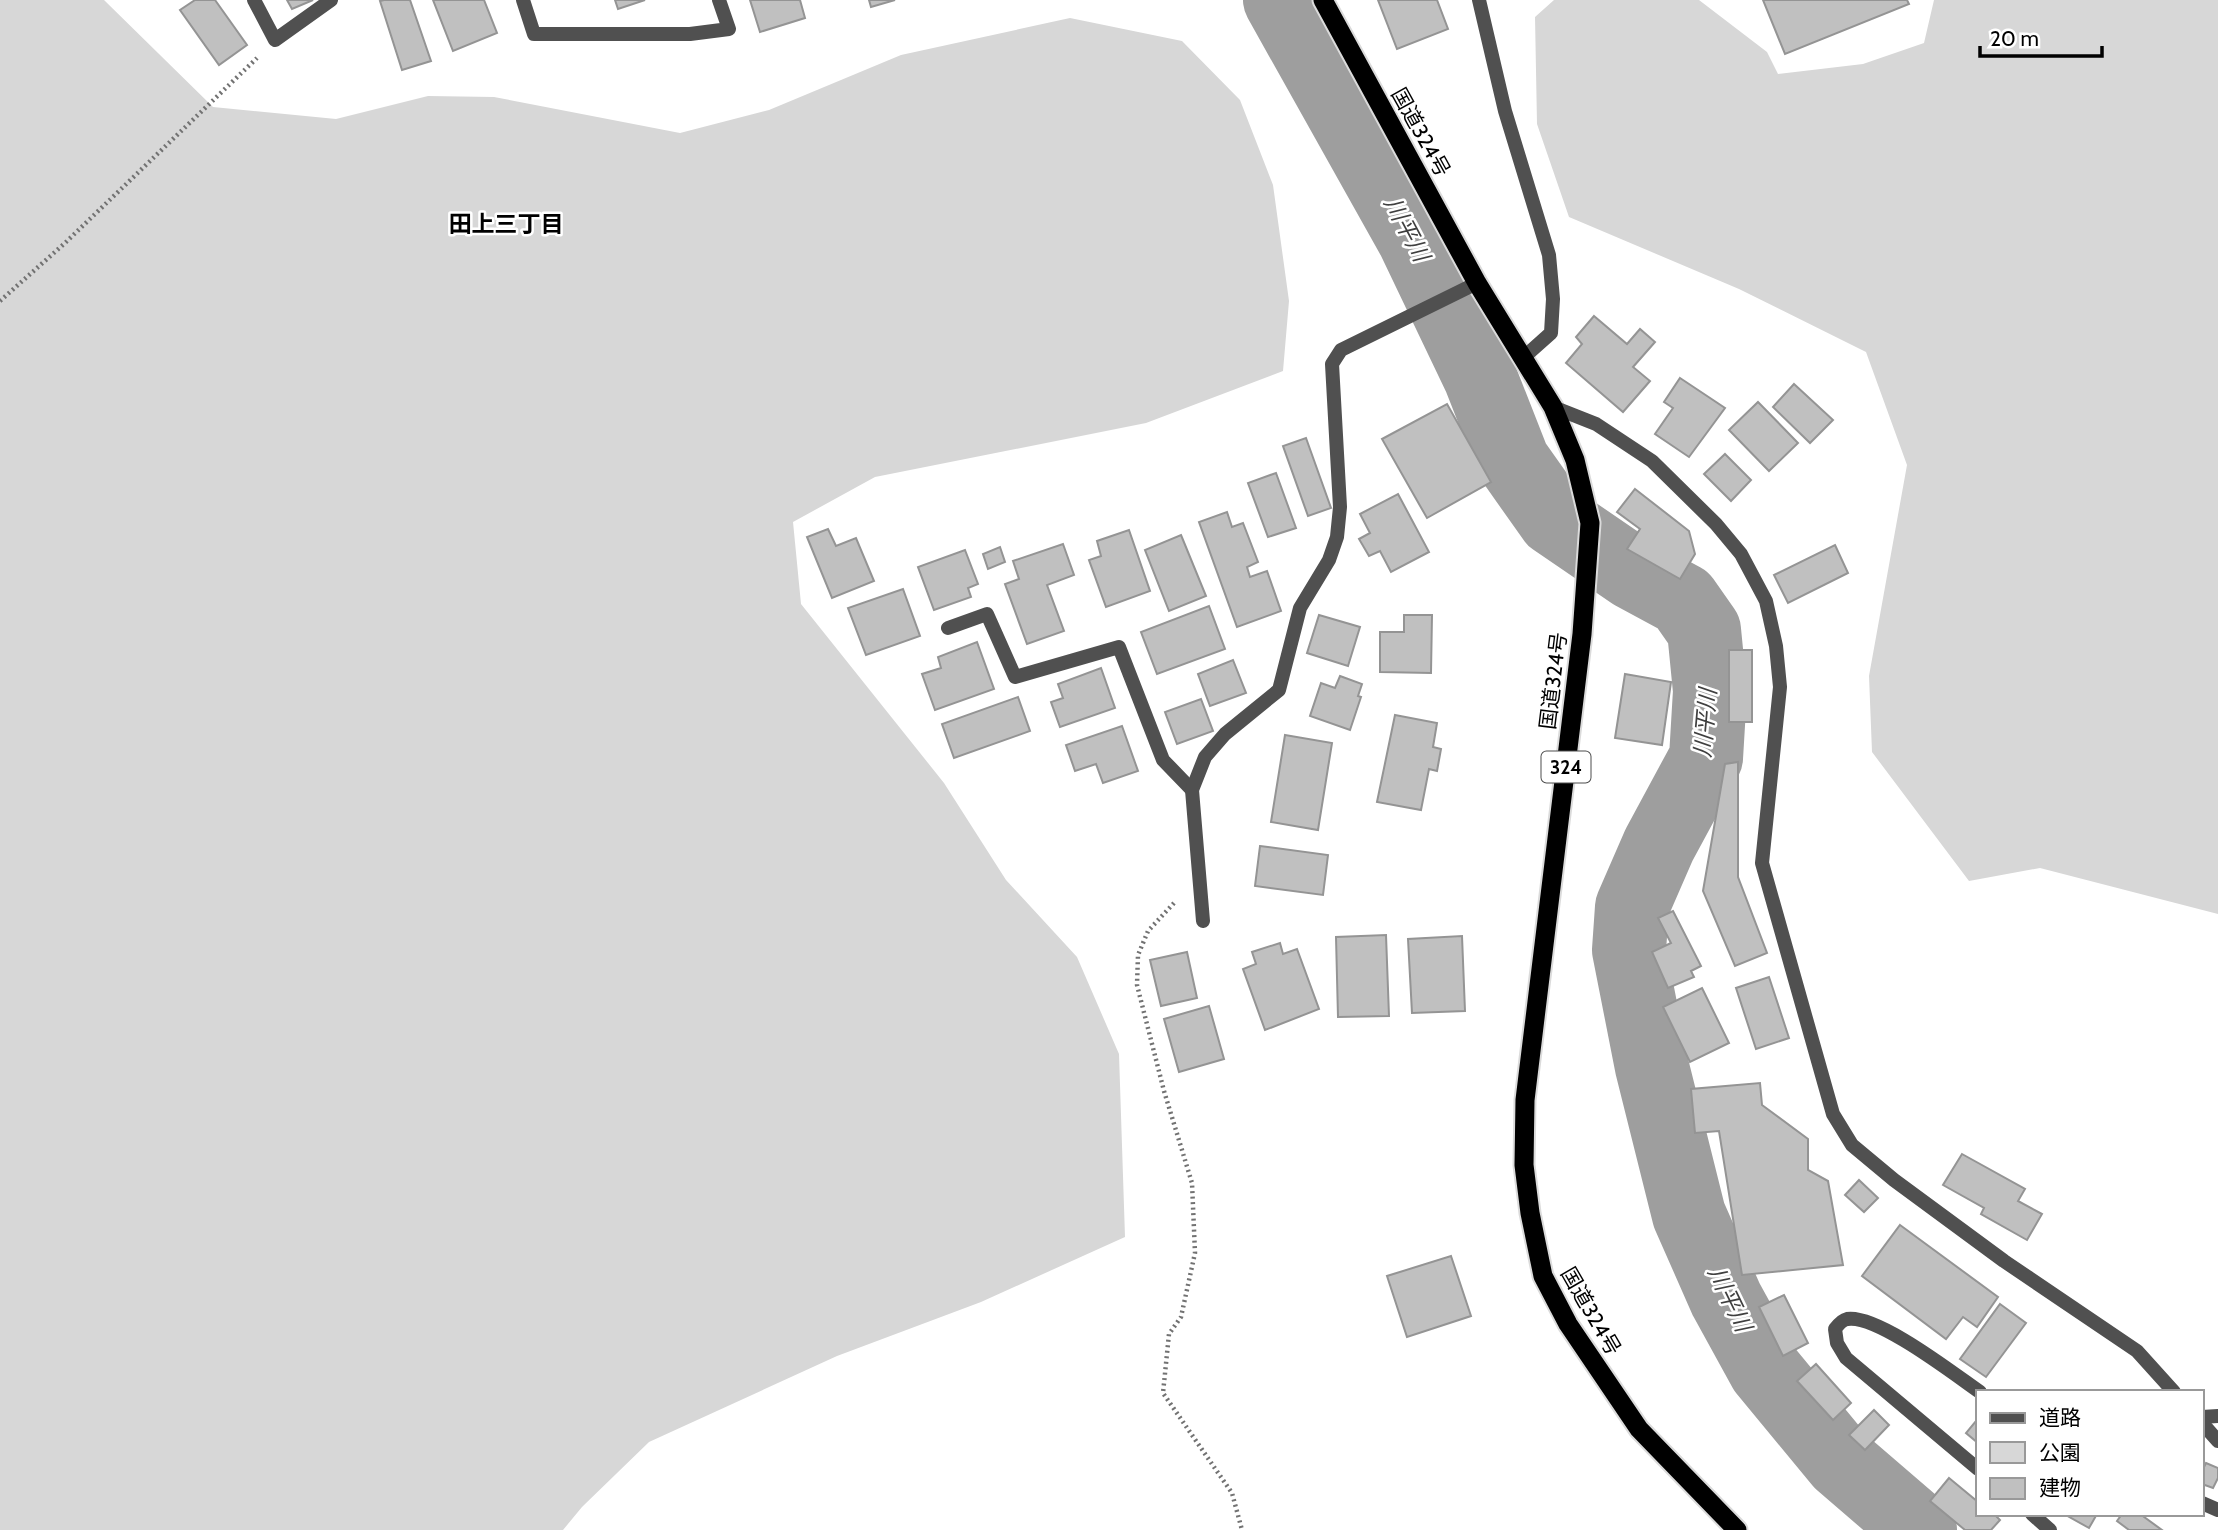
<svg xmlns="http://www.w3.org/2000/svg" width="2218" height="1530" font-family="Cabin,'Noto Sans JP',sans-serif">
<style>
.green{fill:#d7d7d7}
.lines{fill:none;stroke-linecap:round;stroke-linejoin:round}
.river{stroke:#9e9e9e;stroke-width:74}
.building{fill:#c0c0c0;stroke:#949494;stroke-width:2}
.trunk-casing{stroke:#dbdbdb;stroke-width:23}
.path{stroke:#727272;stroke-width:4.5;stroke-dasharray:2 3.5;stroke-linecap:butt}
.minor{stroke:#505050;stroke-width:14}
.trunk{stroke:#000;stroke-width:19}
.labels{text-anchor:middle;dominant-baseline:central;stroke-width:5;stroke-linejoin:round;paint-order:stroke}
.shield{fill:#fff;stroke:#4c4c4c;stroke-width:2}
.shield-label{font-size:19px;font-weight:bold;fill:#000}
.street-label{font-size:21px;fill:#000;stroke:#fff}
.neighbourhood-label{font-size:23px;font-weight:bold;fill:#000;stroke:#fff}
.water-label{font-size:23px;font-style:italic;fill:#3f3f3f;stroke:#fff}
</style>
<rect width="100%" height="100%" fill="#fff"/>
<!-- green -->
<g class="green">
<polygon points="0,0 104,0 213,107 336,119 428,96 494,97 680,133 769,110 901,55 1070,18 1182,41 1240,100 1273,185 1289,301 1283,371 1146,423 875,477 793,522 801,604 944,783 1006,880 1077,957 1119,1054 1125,1237 981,1302 837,1356 649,1442 582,1507 563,1530 0,1530"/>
<polygon points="1554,0 1699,0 1767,52 1778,74 1863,64 1924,43 1934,0 2218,0 2218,914 2040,868 1969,881 1872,752 1869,676 1907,465 1866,352 1739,289 1569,217 1537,124 1535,17"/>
</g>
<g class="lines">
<!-- river -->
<polyline class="river" points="1280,0 1414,239 1480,377 1513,461 1554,519 1633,573 1683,600 1704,630 1710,691 1706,758 1659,845 1632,907 1629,950 1652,1067 1689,1215 1726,1299 1765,1370 1841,1462 1920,1530"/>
</g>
<!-- building -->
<g class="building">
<polygon points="195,0 215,0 247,45 219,65 180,10"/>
<polygon points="287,0 313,0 292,9"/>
<polygon points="384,0 410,0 431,61 402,70 380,1"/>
<polygon points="433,0 484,0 497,33 453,51"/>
<polygon points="615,0 645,0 618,9"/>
<polygon points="750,0 800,0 805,18 760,32"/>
<polygon points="869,0 895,0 871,7"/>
<polygon points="1378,0 1437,0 1448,29 1397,49"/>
<polygon points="1763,0 1907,0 1909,4 1785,54"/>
<polygon points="1594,316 1627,344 1640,329 1655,342 1633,367 1650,381 1623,412 1566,363 1582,344 1576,337"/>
<polygon points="1680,378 1725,408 1689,457 1655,434 1673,408 1664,402"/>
<polygon points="1794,384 1833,420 1810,443 1773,407"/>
<polygon points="1758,402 1798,443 1769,471 1729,430"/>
<polygon points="1447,404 1491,482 1427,518 1382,439"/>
<polygon points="1306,438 1331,508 1308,516 1283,446"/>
<polygon points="1725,454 1751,480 1731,501 1704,474"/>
<polygon points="1276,473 1296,528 1268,537 1248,483"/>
<polygon points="1635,489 1689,531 1695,554 1680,579 1627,549 1640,529 1617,512"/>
<polygon points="1398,494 1429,552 1391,572 1380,551 1369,556 1359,539 1370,533 1360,514"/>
<polygon points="1227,512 1232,527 1243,523 1258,562 1247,567 1250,577 1267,571 1281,611 1237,627 1199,522"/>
<polygon points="828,529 836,546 856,538 874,581 832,598 807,537"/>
<polygon points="1129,530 1150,591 1106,607 1089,560 1101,556 1097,541"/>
<polygon points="1181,535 1206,596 1169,611 1145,550"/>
<polygon points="1063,544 1074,575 1047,585 1064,631 1027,644 1005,584 1019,579 1013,561"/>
<polygon points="1835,545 1848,573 1788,603 1774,575"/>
<polygon points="1000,547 1005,562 988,569 983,554"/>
<polygon points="965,550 978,584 968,588 971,597 934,610 918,567"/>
<polygon points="903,589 920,636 866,655 848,608"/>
<polygon points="1209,606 1225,649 1157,674 1141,632"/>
<polygon points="1319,615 1360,627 1348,666 1307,653"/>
<polygon points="1404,615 1432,615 1431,673 1380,672 1380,632 1404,632"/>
<polygon points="977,642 994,689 935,710 922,674 941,668 938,657"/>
<rect x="1729" y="650" width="23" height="72"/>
<polygon points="1233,660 1246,693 1210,706 1198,674"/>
<polygon points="1101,668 1115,708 1060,727 1051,702 1063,698 1058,684"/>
<polygon points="1625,674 1671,682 1662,745 1615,738"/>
<polygon points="1340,676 1362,684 1358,696 1361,697 1350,730 1310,716 1321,683 1335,688"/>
<polygon points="1018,697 1030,731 954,758 942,724"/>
<polygon points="1201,699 1213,731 1177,744 1165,712"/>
<polygon points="1395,715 1437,723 1433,747 1441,749 1437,771 1429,769 1421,810 1377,802"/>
<polygon points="1122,726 1138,771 1103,783 1096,764 1075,771 1066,745"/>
<polygon points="1285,735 1332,743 1318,830 1271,822"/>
<polygon points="1738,762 1738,877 1767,953 1735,966 1703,891 1725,764"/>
<polygon points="1260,846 1328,855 1323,895 1255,886"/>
<polygon points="1673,911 1701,966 1691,971 1694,977 1668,988 1652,952 1671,943 1658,918"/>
<polygon points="1386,935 1389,1016 1338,1017 1336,937"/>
<polygon points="1462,936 1465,1011 1412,1013 1408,939"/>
<polygon points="1280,943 1283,954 1297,949 1319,1009 1265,1030 1243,969 1256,964 1252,952"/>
<polygon points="1187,952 1197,998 1161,1006 1150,960"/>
<polygon points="1769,977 1789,1038 1756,1049 1736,988"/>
<polygon points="1702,988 1729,1043 1690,1062 1663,1007"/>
<polygon points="1209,1006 1224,1059 1179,1072 1164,1019"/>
<polygon points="1760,1083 1762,1105 1808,1139 1808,1170 1828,1181 1843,1265 1742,1275 1719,1131 1695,1133 1691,1089"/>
<polygon points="1962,1154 2025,1189 2018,1201 2042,1214 2027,1240 1981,1214 1984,1208 1943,1185"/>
<polygon points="1859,1180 1878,1198 1864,1212 1845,1195"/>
<polygon points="1900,1225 1998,1297 1977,1327 1963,1317 1946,1339 1862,1276"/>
<polygon points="1451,1256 1471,1316 1407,1337 1387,1276"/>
<polygon points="1784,1295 1808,1343 1783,1356 1759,1307"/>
<polygon points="2000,1304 2026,1323 1986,1377 1960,1359"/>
<polygon points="1816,1364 1851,1403 1833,1420 1797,1381"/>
<polygon points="1874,1410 1889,1425 1865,1450 1849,1435"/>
<polygon points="1976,1421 1978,1423 1978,1443 1966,1433"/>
<polygon points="2206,1463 2218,1468 2218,1478 2213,1488 2202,1484 2202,1471"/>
<polygon points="1949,1478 1978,1502 1978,1514 1994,1514 2000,1520 1991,1530 1965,1530 1930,1501"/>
<polygon points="2064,1514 2097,1514 2089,1528"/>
<polygon points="2122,1514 2140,1514 2162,1530 2129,1530 2117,1521"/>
</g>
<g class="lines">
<defs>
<polyline id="trunk" points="1323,0 1477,283 1553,407 1575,460 1590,523 1582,634 1525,1100 1524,1165 1530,1213 1543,1276 1568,1324 1639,1429 1737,1530"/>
</defs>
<!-- trunk casing -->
<use href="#trunk" class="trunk-casing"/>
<!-- path -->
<g class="path">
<polyline points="0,301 65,243 257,58"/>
<polyline points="1174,903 1148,931 1138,955 1137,985 1164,1091 1192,1183 1195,1253 1181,1317 1169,1334 1163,1393 1232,1493 1242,1530"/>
</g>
<!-- minor -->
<g class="minor">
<polyline points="254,0 275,40 331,0"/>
<polyline points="523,0 534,34 690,34 729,29 719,0"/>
<polyline points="1479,0 1505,111 1549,255 1553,299 1551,333 1524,357"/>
<polyline points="1553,407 1596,424 1652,461 1716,524 1741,554 1766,601 1776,646 1780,687 1762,863 1833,1114 1852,1145 1894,1180 2004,1261 2137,1351 2174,1392"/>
<polyline points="948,628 987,614 1015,677 1119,647 1163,760 1192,790"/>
<polyline points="1203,921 1192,790 1205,757 1225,734 1279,690 1300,608 1329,560 1337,537 1340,507 1332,364 1341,350 1477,283"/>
<polyline points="2202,1417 2218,1416"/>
<polyline points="2202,1423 2218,1441"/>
<path d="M1978 1469 1846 1358 1837 1343 1835 1329C1838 1325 1842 1320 1847 1319 1877 1314 1954 1374 1980 1392"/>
<polyline points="2202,1503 2218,1510"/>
<polyline points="2032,1514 2050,1530"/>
</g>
<!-- trunk -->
<use href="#trunk" class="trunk"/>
</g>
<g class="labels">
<!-- shield labels -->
<rect class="shield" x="1541.5" y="751.5" width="49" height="31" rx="5"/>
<g class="shield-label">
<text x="1566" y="767">324</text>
</g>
<!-- street labels -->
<g class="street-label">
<text transform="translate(1421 132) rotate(61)">国道324号</text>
<text transform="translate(1553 681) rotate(-83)">国道324号</text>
<text transform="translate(1591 1311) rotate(60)">国道324号</text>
</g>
<!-- neighbourhood labels -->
<g class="neighbourhood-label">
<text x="506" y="224">田上三丁目</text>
</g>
<!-- water labels -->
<g class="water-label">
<text transform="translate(1407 229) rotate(62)">川平川</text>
<text transform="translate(1705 723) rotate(-85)">川平川</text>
<text transform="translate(1730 1299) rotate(64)">川平川</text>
</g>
</g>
<!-- legend -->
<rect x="1976" y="1390" width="228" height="126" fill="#ffffff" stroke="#999999" stroke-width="2"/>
<rect x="1990" y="1413" width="35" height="10" fill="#505050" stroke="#999999" stroke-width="2"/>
<text x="2039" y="1425" font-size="21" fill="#000000">道路</text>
<rect x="1990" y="1442" width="35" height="21" fill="#d7d7d7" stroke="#999999" stroke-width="2"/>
<text x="2039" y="1460" font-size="21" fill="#000000">公園</text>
<rect x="1990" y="1478" width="35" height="21" fill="#c0c0c0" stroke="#999999" stroke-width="2"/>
<text x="2039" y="1495" font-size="21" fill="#000000">建物</text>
<!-- scale -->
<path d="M1980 46v10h122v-10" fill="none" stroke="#000000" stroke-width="3.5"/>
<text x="1990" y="46" font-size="21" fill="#000000" stroke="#ffffff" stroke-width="5" paint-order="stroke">20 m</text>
</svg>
